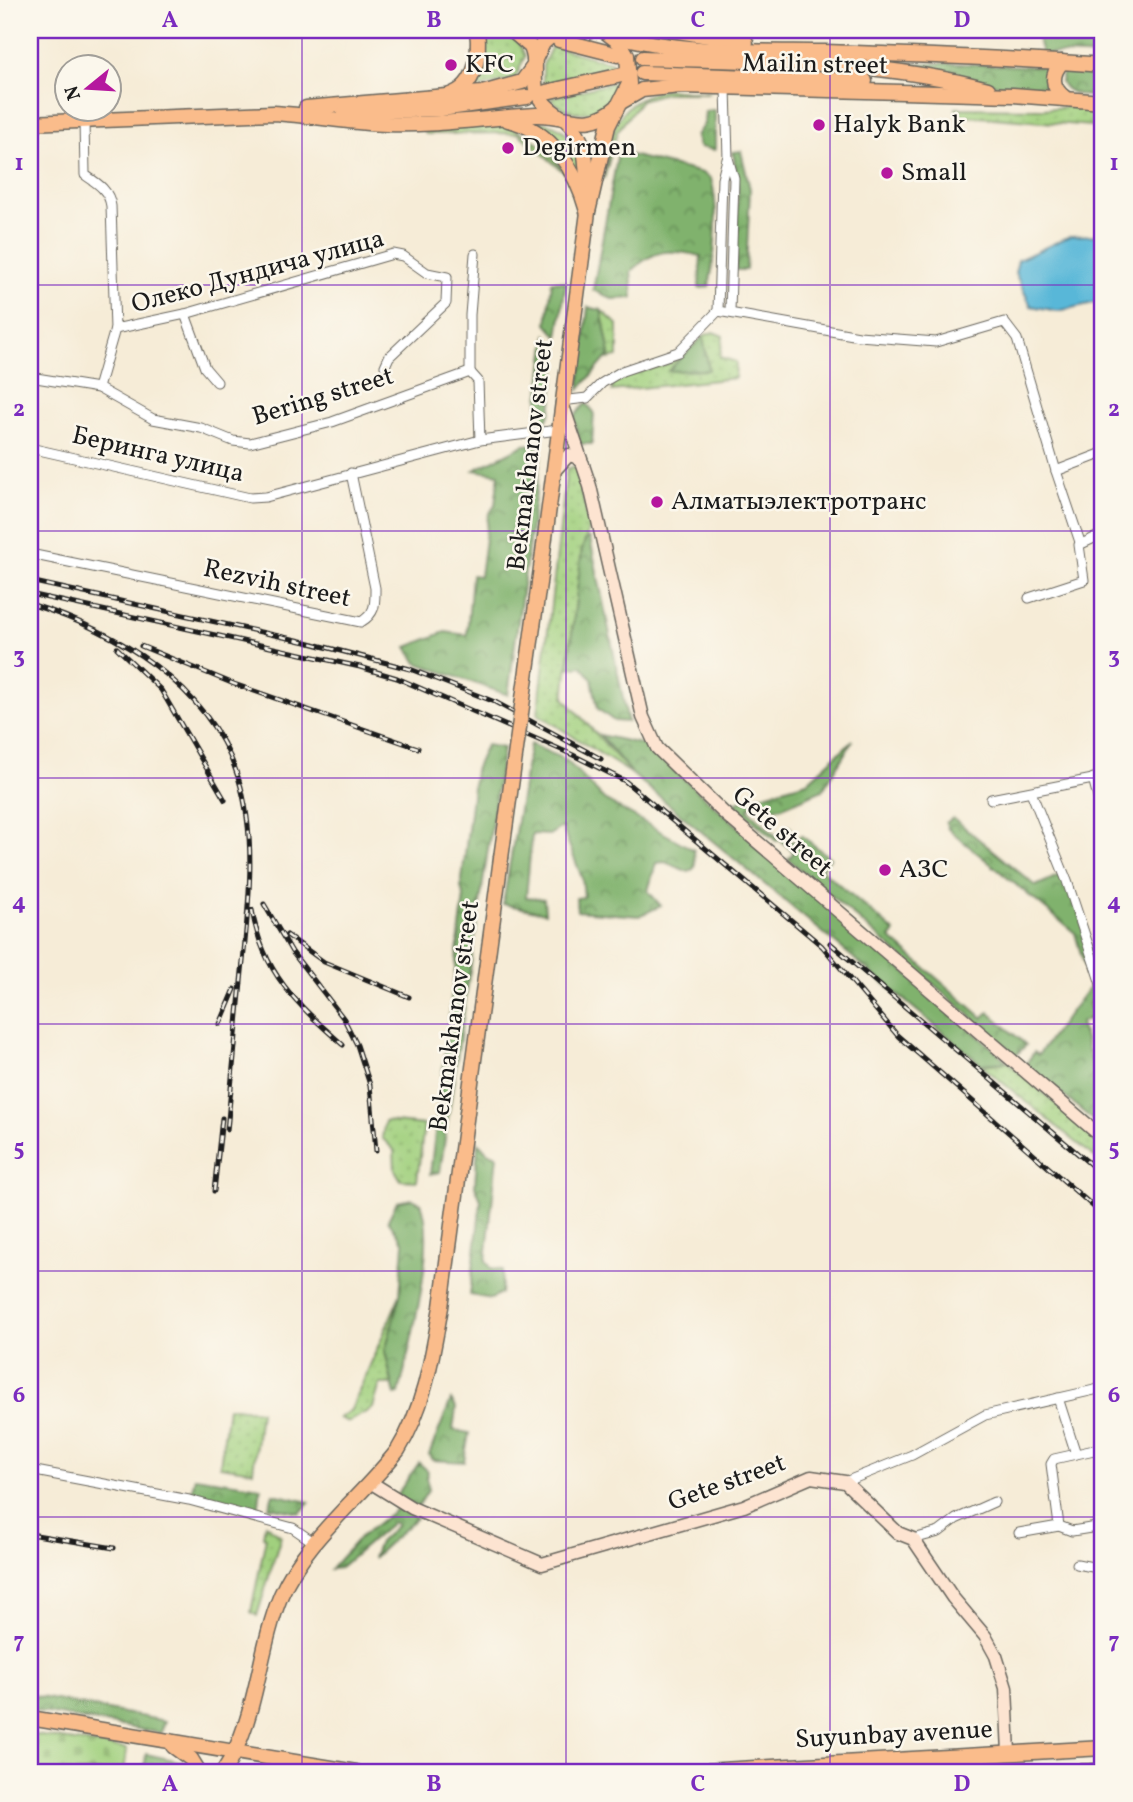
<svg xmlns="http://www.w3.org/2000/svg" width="1133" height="1802" font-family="Vollkorn,serif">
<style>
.grass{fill:url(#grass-dots);stroke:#5e764d;stroke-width:2}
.forest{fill:url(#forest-crowns);stroke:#4e6744;stroke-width:2}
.cemetery{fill:url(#cemetery-stones);stroke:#5e764d;stroke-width:2}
.water{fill:#59b7d8;stroke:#3a6a7a;stroke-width:2}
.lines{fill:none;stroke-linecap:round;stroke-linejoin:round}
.street-casing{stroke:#68655d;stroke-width:11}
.secondary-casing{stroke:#68655d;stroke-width:15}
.primary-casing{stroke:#68655d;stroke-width:17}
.street{stroke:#fff;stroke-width:9}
.secondary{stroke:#fde4d1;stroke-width:12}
.primary{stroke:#fabc8b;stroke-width:14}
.rail-casing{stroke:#1c1c1c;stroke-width:5}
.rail{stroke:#fbf7ec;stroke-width:2.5;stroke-dasharray:8;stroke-linecap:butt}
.primary-bridge-casing{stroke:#68655d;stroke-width:17;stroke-linecap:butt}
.primary-bridge{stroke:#fabc8b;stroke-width:14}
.grid{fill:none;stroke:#7b2cbf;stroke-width:2;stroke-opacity:0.55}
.poi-dot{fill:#b5179e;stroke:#fbf7ec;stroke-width:2.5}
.labels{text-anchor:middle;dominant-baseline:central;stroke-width:5;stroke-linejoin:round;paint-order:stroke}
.poi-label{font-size:26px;fill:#1c1c1c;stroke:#fbf7ec;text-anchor:start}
.street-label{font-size:26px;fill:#1c1c1c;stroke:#fbf7ec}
.neatline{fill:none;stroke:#7b2cbf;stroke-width:2.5}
.grid-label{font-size:23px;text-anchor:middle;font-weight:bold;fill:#7b2cbf}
</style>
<defs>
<pattern id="grass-dots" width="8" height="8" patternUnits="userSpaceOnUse" patternTransform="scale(1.75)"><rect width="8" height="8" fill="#a1d07e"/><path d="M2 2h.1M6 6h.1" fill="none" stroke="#8ab26c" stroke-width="1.8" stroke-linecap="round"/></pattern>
<pattern id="forest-crowns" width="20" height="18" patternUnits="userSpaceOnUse" patternTransform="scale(1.75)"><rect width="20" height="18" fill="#80b26d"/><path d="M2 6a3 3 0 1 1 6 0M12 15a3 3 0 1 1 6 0" fill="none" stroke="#689059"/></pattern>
<pattern id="cemetery-stones" width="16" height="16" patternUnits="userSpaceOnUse" patternTransform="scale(1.75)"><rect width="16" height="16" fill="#a1d07e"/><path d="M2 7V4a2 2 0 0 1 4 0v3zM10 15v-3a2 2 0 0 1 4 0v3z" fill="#8ab26c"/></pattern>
</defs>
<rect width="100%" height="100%" fill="#fbf7ec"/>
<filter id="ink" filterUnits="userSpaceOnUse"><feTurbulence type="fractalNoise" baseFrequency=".0143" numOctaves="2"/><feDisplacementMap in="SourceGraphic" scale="14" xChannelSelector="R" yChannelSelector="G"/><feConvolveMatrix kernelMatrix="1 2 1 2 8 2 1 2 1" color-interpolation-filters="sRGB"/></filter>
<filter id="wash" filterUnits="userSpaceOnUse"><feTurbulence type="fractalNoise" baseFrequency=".00686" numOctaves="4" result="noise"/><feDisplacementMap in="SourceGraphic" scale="28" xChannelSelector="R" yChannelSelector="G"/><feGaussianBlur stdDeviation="1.57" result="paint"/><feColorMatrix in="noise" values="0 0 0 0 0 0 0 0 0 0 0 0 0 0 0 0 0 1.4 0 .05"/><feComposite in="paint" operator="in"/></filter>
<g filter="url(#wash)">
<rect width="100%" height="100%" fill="#f6ecd7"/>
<!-- grass -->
<g class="grass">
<path d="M481 30C503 30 517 34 525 56L515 79 467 91Z"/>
<polygon points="552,46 612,63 612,68 543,84 543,65"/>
<path d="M612 83H621C610 115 574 123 550 98Z"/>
<path d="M664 89 711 93H665L641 100 617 132 604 179C611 132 612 103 664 89Z"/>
<polygon points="1077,106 1103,107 1103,127 957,115 956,108 1043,109"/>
<path d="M540 122C575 126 578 153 582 183L529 124Z"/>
<path d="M504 124C534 136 550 153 571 178L518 133 426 134 422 128Z"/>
<polygon points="601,310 618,325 618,357 608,359 610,354"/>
<polygon points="713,332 723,336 720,357 736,362 735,378 612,391 612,380 667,364 685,354 669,371 708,370 703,336"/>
<polygon points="575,466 590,526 582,549 564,698 632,774 538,714 567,469"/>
<polygon points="1008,1062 1103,1146 1103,1164 981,1065"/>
<polygon points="385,1121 424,1125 417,1181 401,1180 395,1170 394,1150 382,1138"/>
<polygon points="400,1295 385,1351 392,1384 380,1384 373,1408 348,1422 339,1418 351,1410"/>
<polygon points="228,1407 260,1411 253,1471 220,1466"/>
<polygon points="265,1524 281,1536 257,1616 251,1612 266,1537 263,1536"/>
</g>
<!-- forest -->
<g class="forest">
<polygon points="1036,33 1103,38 1103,56 1042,53"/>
<polygon points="940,63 1052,67 1049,90 1006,87 901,64"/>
<path d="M1074 69 1103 72V98C1087 95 1068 97 1061 82L1063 73Z"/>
<polygon points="715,110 715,150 699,147 696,136 704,124 705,111"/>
<polygon points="741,151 750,189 746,270 736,270 738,185 733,152"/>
<path d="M618 152 702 173 711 179C720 209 715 256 709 287L699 288 701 256C670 249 653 248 631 272L633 298 612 299 593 290Z"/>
<polygon points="552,281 566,282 558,337 547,324"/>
<polygon points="588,307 601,310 610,354 579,390"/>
<polygon points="547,336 557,359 551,412 546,420 536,424"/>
<polygon points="703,336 709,370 668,371"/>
<polygon points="586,403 594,412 592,444 580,444 574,417"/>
<polygon points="536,444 541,455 508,695 417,663 407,647 445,632 467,635 472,575 480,576 488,516 495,505 499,474 474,470 524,445"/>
<polygon points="590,538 628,722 614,721 598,709 592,679 582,666 568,668 582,549 586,539"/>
<polygon points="600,735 645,745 1008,1062 981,1064 632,774"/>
<polygon points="853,740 823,790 780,808 767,807 755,801 748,809 777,837 788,826 791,828 786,836 793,843 801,835 830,858 821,869 895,932 890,938 983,1018 989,1012 1026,1045 1016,1055 788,859 794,852 780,840 776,841 733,803 807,782"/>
<polygon points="530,744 566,760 606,801 694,850 695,867 689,872 665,862 656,863 648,891 661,906 639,916 577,911 576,898 584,897 582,878 562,827 549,835 532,834 526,897 544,899 545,913 503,904"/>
<polygon points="486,745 503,748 440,1172 430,1174 464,896 461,888 475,770"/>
<polygon points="953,818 1036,886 1058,876 1070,884 1103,987 1102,996 1089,1003 1093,1017 1080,1023 1103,1097 1103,1124 1100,1126 1026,1064 1034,1052 1038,1055 1090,986 1075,933 948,829 946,823"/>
<polygon points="478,1142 487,1152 497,1156 486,1261 491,1268 503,1270 501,1294 491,1299 470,1295 481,1200 475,1186"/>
<path d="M412 1199 421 1203C438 1244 409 1348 399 1394L395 1395 385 1351 400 1295 404 1243 388 1220 397 1202Z"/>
<polygon points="451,1400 456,1408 453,1430 469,1433 464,1462 432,1460 429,1455"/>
<polygon points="419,1463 428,1471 426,1478 429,1489 417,1508 396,1496"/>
<polygon points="195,1477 261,1487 258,1512 218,1504 191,1494"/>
<polygon points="273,1494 310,1502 300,1513 269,1507"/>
<polygon points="399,1507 416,1518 373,1558 379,1542 397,1525 393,1522 340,1568 331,1569 359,1538"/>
<polygon points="30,1695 165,1721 161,1733 30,1710"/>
<polygon points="146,1754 183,1762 192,1772 144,1772"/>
</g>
<!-- cemetery -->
<polygon class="cemetery" points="30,1734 127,1749 124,1772 30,1772"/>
<!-- water -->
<polygon class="water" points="1103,235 1103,301 1058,311 1031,306 1015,273 1018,260 1070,236"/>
</g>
<g filter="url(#ink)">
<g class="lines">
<defs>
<g id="street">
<polyline points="726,88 728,158 734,179 730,312"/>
<path d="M84 120 85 175C97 183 109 190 111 206L115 329 98 388"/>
<polyline points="718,311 722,179 727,159"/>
<polyline points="185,314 205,368 217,382"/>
<polyline points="115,329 185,314 393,254 403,256 427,273 447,277 446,303 389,357 385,366"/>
<polyline points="1103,350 1103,369"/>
<polyline points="470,372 470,315 475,254"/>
<polyline points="470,372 478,381 480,440"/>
<polyline points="30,377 98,388 153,419 201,428 233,441 250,443 332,422 470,372"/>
<polyline points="561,401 587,398 602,383 622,371 678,352 718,311 859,336 936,342 1004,322 1017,339 1056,471 1080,542"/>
<polyline points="30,448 250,498 266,497 480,440 558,430"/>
<polyline points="1056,471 1103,453"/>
<path d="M30 554 361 622C376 613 375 604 375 588L351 473"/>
<polyline points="1029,598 1084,580 1079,545 1103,534"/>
<polyline points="1093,778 1103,816"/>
<polyline points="1031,792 1067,881 1103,990"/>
<polyline points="991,799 1103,777"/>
<polyline points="1058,1398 1076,1454"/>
<polyline points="30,1470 189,1500 293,1528 315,1543"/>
<polyline points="845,1482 912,1455 985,1415 1103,1388"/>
<polyline points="1059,1526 1051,1464 1054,1459 1103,1448"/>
<polyline points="1019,1533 1059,1526 1072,1531 1103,1526"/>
<polyline points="913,1539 939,1532 956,1519 994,1502"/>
<polyline points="1077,1564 1103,1569"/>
</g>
<g id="secondary">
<polyline points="562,403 590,486 643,717 657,748 726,815 1103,1138"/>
<polyline points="553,472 569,455 576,457 583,464"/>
<polyline points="370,1482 412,1508 542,1564 744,1506 811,1477 845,1482 898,1533 913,1539 953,1598 985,1636 996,1656 1006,1688 1009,1753"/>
</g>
<g id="primary">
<path d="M511 30 531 47C543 76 520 89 559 116"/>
<polyline points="672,30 746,42"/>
<path d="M612 34C680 54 754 51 825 52 918 55 1011 58 1103 65"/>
<polyline points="559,40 618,55"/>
<path d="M643 58C758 62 877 59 988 89"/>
<polyline points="534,61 543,43 558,30"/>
<path d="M1062 62C1051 74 1051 87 1064 97"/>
<polyline points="642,73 865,81"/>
<polyline points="546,92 622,75"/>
<path d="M450 95C477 86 480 54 477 30"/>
<polyline points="621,102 642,90 680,86 1013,95 1103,102"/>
<polyline points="306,108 482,93 522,82 533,67"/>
<polyline points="345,112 441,109 527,97"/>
<path d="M508 120C552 130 576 171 587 211"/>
<path d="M566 120C587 139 587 163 587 190"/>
<path d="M30 123 273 113C311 115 348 123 386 124 436 126 486 118 536 115 569 114 586 133 617 107"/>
<polyline points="539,583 588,212 608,126 629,84 627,55 620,43 603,30"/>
<polyline points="30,1718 356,1772"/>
<polyline points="173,1746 191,1759 199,1772"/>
<path d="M223 1772C258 1720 257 1653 281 1595 305 1539 361 1498 398 1450 425 1406 432 1357 441 1307L501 858"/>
<polyline points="687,1772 1103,1748"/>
</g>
</defs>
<!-- street casing -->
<use href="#street" class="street-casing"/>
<!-- secondary casing -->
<use href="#secondary" class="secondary-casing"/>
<!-- primary casing -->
<use href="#primary" class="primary-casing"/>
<!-- street -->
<use href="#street" class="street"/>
<!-- secondary -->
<use href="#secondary" class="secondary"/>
<!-- primary -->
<use href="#primary" class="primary"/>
<defs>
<g id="rail">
<polyline points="30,581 306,642 410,669 495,702 601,759"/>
<polyline points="30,594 360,667 397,678 573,755 625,781 822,946 898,1036 1103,1215"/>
<path d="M30 604C117 631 208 684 238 777 259 841 247 917 241 982 236 1032 232 1081 227 1130"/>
<polyline points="141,646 234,684 418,748"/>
<polyline points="117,648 161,690 225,800"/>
<polyline points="264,904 292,952 344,1019 357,1045 370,1085 376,1151"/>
<path d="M252 910C263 974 297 1004 343 1045"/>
<polyline points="287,935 324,962 409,997"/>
<polyline points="830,943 1103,1175"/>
<polyline points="220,1024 235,989"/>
<polyline points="214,1191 222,1118"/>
<polyline points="30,1534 114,1548"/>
<polyline points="1015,1772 1045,1767 1103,1765"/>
</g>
</defs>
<!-- rail casing -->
<use href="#rail" class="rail-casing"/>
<!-- rail -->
<use href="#rail" class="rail"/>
<defs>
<polyline id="primary-bridge" points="501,858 539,583"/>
</defs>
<!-- primary-bridge casing -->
<use href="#primary-bridge" class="primary-bridge-casing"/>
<!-- primary-bridge -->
<use href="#primary-bridge" class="primary-bridge"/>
</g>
</g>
<!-- grid -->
<path class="grid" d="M302 30V1772M566 30V1772M830 30V1772M30 285H1103M30 531H1103M30 778H1103M30 1024H1103M30 1271H1103M30 1517H1103"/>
<!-- markers -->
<g class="poi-dot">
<circle cx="451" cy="65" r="7"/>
<circle cx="819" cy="125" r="7"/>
<circle cx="508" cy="148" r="7"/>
<circle cx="887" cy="173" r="7"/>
<circle cx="657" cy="502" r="7"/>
<circle cx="885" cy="870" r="7"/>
</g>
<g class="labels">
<!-- poi labels -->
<g class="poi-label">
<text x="465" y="65">KFC</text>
<text x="833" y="125">Halyk Bank</text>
<text x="522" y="148">Degirmen</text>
<text x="901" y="173">Small</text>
<text x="671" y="502">Алматыэлектротранс</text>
<text x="899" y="870">АЗС</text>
</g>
<!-- street labels -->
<g class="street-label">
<text transform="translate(815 65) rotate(1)">Mailin street</text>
<text transform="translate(258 272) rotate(-15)">Олеко Дундича улица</text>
<text transform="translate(323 397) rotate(-17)">Bering street</text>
<text transform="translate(158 455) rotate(13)">Беринга улица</text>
<text transform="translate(531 455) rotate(-83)">Bekmakhanov street</text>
<text transform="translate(277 584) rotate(12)">Rezvih street</text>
<text transform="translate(782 832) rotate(41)">Gete street</text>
<text transform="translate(455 1016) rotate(-82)">Bekmakhanov street</text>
<text transform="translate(727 1483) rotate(-20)">Gete street</text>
<text transform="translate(894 1735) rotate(-3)">Suyunbay avenue</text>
</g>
</g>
<!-- margin -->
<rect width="1133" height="1802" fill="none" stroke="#fbf7ec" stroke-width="77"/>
<!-- north arrow -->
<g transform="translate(88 88) rotate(252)"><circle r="33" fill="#fbf7ec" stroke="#a29f99" stroke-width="2"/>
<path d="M0-5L12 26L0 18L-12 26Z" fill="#b5179e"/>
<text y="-10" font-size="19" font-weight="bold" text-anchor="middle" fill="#1c1c1c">N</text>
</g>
<rect x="38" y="38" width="1056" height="1726" class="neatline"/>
<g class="grid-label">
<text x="170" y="27">A</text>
<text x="434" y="27">B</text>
<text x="698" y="27">C</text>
<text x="962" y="27">D</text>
<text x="19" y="170">1</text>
<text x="1114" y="170">1</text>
<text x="19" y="416">2</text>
<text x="1114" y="416">2</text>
<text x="19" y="663">3</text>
<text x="1114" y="663">3</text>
<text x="19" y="909">4</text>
<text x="1114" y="909">4</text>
<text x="19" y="1155">5</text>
<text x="1114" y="1155">5</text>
<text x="19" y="1402">6</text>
<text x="1114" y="1402">6</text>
<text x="19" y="1648">7</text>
<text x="1114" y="1648">7</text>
<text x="170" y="1791">A</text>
<text x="434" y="1791">B</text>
<text x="698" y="1791">C</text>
<text x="962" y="1791">D</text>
</g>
</svg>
